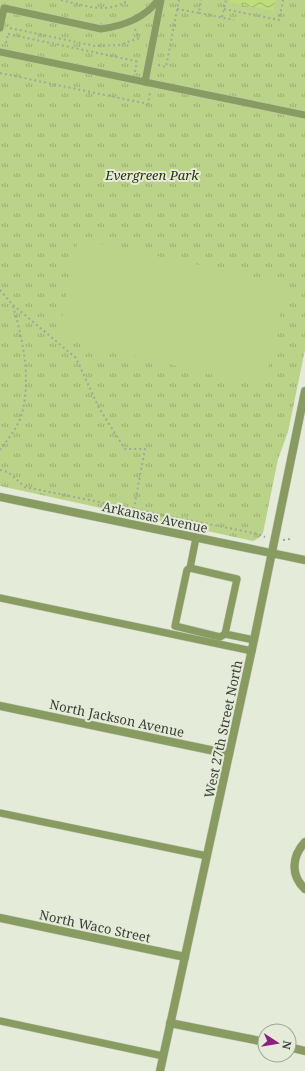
<svg xmlns="http://www.w3.org/2000/svg" width="305" height="1071" font-family="'Noto Serif',serif">
<style>
.park{fill:url(#park-tufts)}
.garden{fill:#bbd389}
.water{fill:url(#water-waves)}
.lines{fill:none;stroke-linecap:round;stroke-linejoin:round}
.service-casing{stroke:#c2c8b8;stroke-width:8}
.minor-casing{stroke:#c2c8b8;stroke-width:9}
.tertiary-casing{stroke:#c2c8b8;stroke-width:9}
.path{stroke:#a2a799;stroke-width:2;stroke-dasharray:2 3;stroke-linecap:butt}
.service{stroke:#889b61;stroke-width:7}
.minor{stroke:#889b61;stroke-width:8}
.tertiary{stroke:#889b61;stroke-width:8}
.labels{text-anchor:middle;dominant-baseline:central;stroke-width:4;stroke-linejoin:round;paint-order:stroke}
.park-label{font-size:13px;font-style:italic;fill:#263108;stroke:#e4ebd8}
.street-label{font-size:13px;fill:#3a3d36;stroke:#e4ebd8}
</style>
<defs>
<pattern id="park-tufts" width="24" height="20" patternUnits="userSpaceOnUse"><rect width="24" height="20" fill="#bbd389"/><path d="M3 7l-1-3M5 7V3M7 7l1-3M15 17l-1-3M17 17v-4M19 17l1-3" fill="none" stroke="#99ac71"/></pattern>
<pattern id="water-waves" width="16" height="10" patternUnits="userSpaceOnUse"><rect width="16" height="10" fill="#bfdd7c"/><path d="M0 5q4-4 8 0t8 0" fill="none" stroke="#9cb466"/></pattern>
</defs>
<rect width="100%" height="100%" fill="#e4ebd8"/>
<!-- park -->
<polygon class="park" points="0,0 305,0 305,350 288,432 278,459 263,533 259,538 253,541 0,486"/>
<!-- garden -->
<polygon class="garden" points="78,239 287,284 264,387 58,338"/>
<!-- water -->
<polygon class="water" points="230,0 275,0 273,11 230,2"/>
<g class="lines">
<defs>
<g id="service">
<path d="M0 28 4 8 101 29C123 26 145 18 158 0"/>
<polyline points="0,52 145,82 161,0"/>
<polyline points="145,82 305,115"/>
<polyline points="196,538 190,568 237,579 225,634 254,640"/>
<polyline points="190,568 187,570 175,626 220,637 225,634"/>
<polyline points="0,598 252,651"/>
<polyline points="0,813 207,856"/>
<polyline points="0,1021 163,1056"/>
</g>
<g id="minor">
<polyline points="0,706 229,754"/>
<path d="M305 842C292 856 290 875 305 889"/>
<polyline points="0,918 185,957"/>
<polyline points="170,1023 265,1042"/>
<polyline points="289,1047 305,1051"/>
<polyline points="160,1071 254,640 305,391"/>
</g>
<polyline id="tertiary" points="0,497 305,560"/>
</defs>
<!-- service casing -->
<use href="#service" class="service-casing"/>
<!-- minor casing -->
<use href="#minor" class="minor-casing"/>
<!-- tertiary casing -->
<use href="#tertiary" class="tertiary-casing"/>
<!-- path -->
<g class="path">
<path d="M61 0C83 5 108 15 128 0"/>
<polyline points="177,9 199,13 201,0"/>
<polyline points="224,9 279,20 283,0"/>
<polyline points="199,13 234,20"/>
<polyline points="222,17 226,0"/>
<polyline points="10,28 95,46 119,45 139,38 135,29"/>
<polyline points="8,34 140,62"/>
<polyline points="6,43 8,34"/>
<polyline points="158,65 166,67 179,0"/>
<polyline points="135,72 137,61"/>
<polyline points="0,73 148,104 150,92"/>
<polyline points="0,290 13,305 76,358 99,408 125,449 145,449 134,508"/>
<path d="M0 450C8 439 19 426 22 413 31 378 23 340 13 306"/>
<polyline points="0,470 8,472 25,487 258,534 265,537"/>
<polyline points="283,540 290,539"/>
</g>
<!-- service -->
<use href="#service" class="service"/>
<!-- minor -->
<use href="#minor" class="minor"/>
<!-- tertiary -->
<use href="#tertiary" class="tertiary"/>
</g>
<g class="labels">
<!-- park labels -->
<g class="park-label">
<text x="152" y="175">Evergreen Park</text>
</g>
<!-- street labels -->
<g class="street-label">
<text transform="translate(155 517) rotate(12)">Arkansas Avenue</text>
<text transform="translate(117 718) rotate(12)">North Jackson Avenue</text>
<text transform="translate(223 729) rotate(-78)">West 27th Street North</text>
<text transform="translate(95 926) rotate(12)">North Waco Street</text>
</g>
</g>
<!-- north arrow -->
<g transform="translate(277 1043) rotate(102)"><circle r="19" fill="#e4ebd8" stroke="#a0a597"/>
<path d="M0-3L7 15L0 10L-7 15Z" fill="#8e1f81"/>
<text y="-6" font-size="11" font-weight="bold" text-anchor="middle" fill="#3a3d36">N</text>
</g>
</svg>
